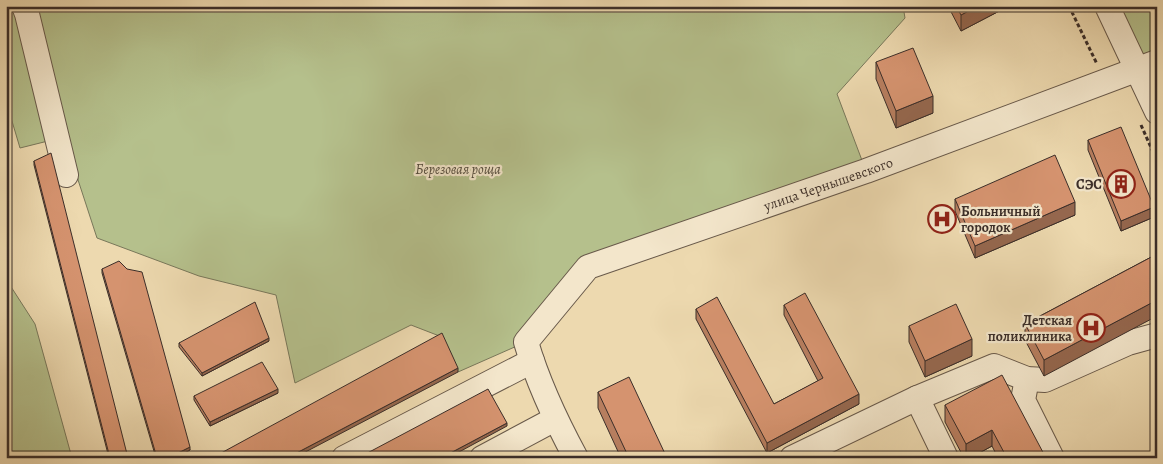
<svg xmlns="http://www.w3.org/2000/svg" width="1163" height="464" font-family="Alegreya,serif">
<style>
.green{fill:#b5c08c;stroke:#78775a}
.lines{fill:none;stroke-linecap:round;stroke-linejoin:round}
.minor-casing{stroke:#68594a;stroke-width:26}
.path{stroke:#3b2e29;stroke-width:3;stroke-dasharray:4 2.5;stroke-linecap:butt}
.minor{stroke:#f3e6cb;stroke-width:24}
.wall{fill:#b77e5f;stroke:#3b2e29}
.shaded-wall{fill:#95674e;stroke:#3b2e29}
.building{fill:#d5936f;stroke:#3b2e29}
.labels{text-anchor:middle;dominant-baseline:central;stroke-width:4.5;stroke-linejoin:round;paint-order:stroke}
.park-label{font-size:14px;font-style:italic;fill:#534b3d;stroke:#f3e6cb}
.street-label{font-size:14px;fill:#3b2e29;stroke:#f3e6cb}
.poi-label{font-size:14px;font-weight:bold;fill:#3b2e29;stroke:#f3e6cb;text-anchor:end}
</style>
<rect width="100%" height="100%" fill="#edd9af"/>
<filter id="stains"><feTurbulence type="fractalNoise" baseFrequency=".004" numOctaves="4"/><feColorMatrix values="0 0 0 0 .2 0 0 0 0 .09 0 0 0 0 .02 0 0 0 .5 -.17"/></filter>
<radialGradient id="worn" r=".72"><stop offset=".6" stop-color="#630" stop-opacity="0"/><stop offset="1" stop-color="#630" stop-opacity=".3"/></radialGradient>
<!-- green -->
<g class="green">
<polygon points="6,6 903,6 905,18 837,94 866,171 588,267 526,342 458,372 442,337 411,325 295,383 276,295 199,276 97,238 64,137 20,148 6,101"/>
<polygon points="1107,6 1157,6 1157,62 1136,71"/>
<polygon points="6,279 35,324 72,458 6,458"/>
</g>
<g class="lines">
<defs>
<g id="minor">
<polyline points="24,6 27,14 66,175"/>
<polyline points="1107,6 1157,112"/>
<polyline points="1027,379 1023,400 1052,458"/>
<polyline points="917,398 946,458"/>
<polyline points="344,458 532,361"/>
<polyline points="482,458 555,419"/>
<path id="s1" d="M576 458C556 421 538 383 526 342L588 267 866 171 1157 62"/>
<polyline points="792,458 917,398 994,366 1027,379 1045,380 1128,343 1157,335"/>
</g>
</defs>
<!-- minor casing -->
<use href="#minor" class="minor-casing"/>
<!-- path -->
<g class="path">
<polyline points="1069,6 1097,64"/>
<polyline points="1141,125 1157,161"/>
</g>
<!-- minor -->
<use href="#minor" class="minor"/>
</g>
<!-- wall -->
<g class="wall">
<polygon points="948,6 1007,6 1007,7 961,31"/>
<polygon points="876,62 933,113 896,128 876,79"/>
<polygon points="1088,140 1154,217 1121,231 1088,150"/>
<polygon points="34,161 128,458 109,458 34,165"/>
<polygon points="955,199 1075,215 975,258 955,211"/>
<polygon points="1157,254 1044,376 1025,340 1025,324"/>
<polygon points="102,269 127,269 190,450 175,458 156,458 102,273"/>
<polygon points="784,305 859,404 767,453 696,319 696,309 774,404 818,381 784,315"/>
<polygon points="909,326 972,356 925,377 909,342"/>
<polygon points="269,341 202,376 179,347 179,343"/>
<polygon points="598,392 667,458 621,458 598,408"/>
<polygon points="278,393 210,426 194,400 194,396"/>
<polygon points="945,405 1046,458 998,458 992,446 970,458 964,458 945,422"/>
</g>
<!-- shaded-wall -->
<g class="shaded-wall">
<polygon points="978,6 1007,6 1007,7 961,31 961,15"/>
<polygon points="933,96 933,113 896,128 896,111"/>
<polygon points="1075,202 1075,215 975,258 975,246"/>
<polygon points="1154,207 1154,217 1121,231 1121,221"/>
<polygon points="1157,300 1157,316 1044,376 1044,360"/>
<polygon points="269,338 269,341 202,376 202,373"/>
<polygon points="972,339 972,356 925,377 925,361"/>
<polygon points="458,368 458,372 294,458 287,458"/>
<polygon points="278,389 278,393 210,426 210,422"/>
<polygon points="859,394 859,404 767,453 767,443"/>
<polygon points="507,423 507,426 448,458 441,458"/>
<polygon points="992,430 992,446 970,458 966,458 966,444"/>
<polygon points="190,447 190,450 175,458 168,458"/>
</g>
<!-- building -->
<g class="building">
<polygon points="956,6 978,6 961,15"/>
<polygon points="913,48 933,96 896,111 876,62"/>
<polygon points="1121,127 1154,207 1121,221 1088,140"/>
<polygon points="51,153 128,458 110,458 34,161"/>
<polygon points="1055,155 1075,202 975,246 955,199"/>
<polygon points="1157,254 1157,300 1044,360 1025,324"/>
<polygon points="119,261 127,269 142,272 190,447 168,458 157,458 102,269"/>
<polygon points="805,293 859,394 767,443 696,309 717,297 774,404 823,378 784,305"/>
<polygon points="255,302 269,338 202,373 179,343"/>
<polygon points="956,304 972,339 925,361 909,326"/>
<polygon points="442,333 458,368 287,458 212,458"/>
<polygon points="262,362 278,389 210,422 194,396"/>
<polygon points="1002,375 1046,458 1007,458 992,430 966,444 945,405"/>
<polygon points="629,377 667,458 629,458 598,392"/>
<polygon points="488,389 507,423 441,458 358,458"/>
</g>
<!-- icons -->
<defs>
<symbol id="building-ring" viewBox="-11 -11 22 22"><circle r="9.5" fill="#f3e6cb" stroke="#8f2418" stroke-width="1.5"/><path d="M-4-6H4V6H1V3H-1V6H-4ZM-2.5-4.3h1.7v1.8h-1.7ZM.8-4.3h1.7v1.8H.8ZM-2.5-1h1.7V.8h-1.7ZM.8-1h1.7V.8H.8Z" fill="#8f2418"/></symbol>
<symbol id="hospital-ring" viewBox="-11 -11 22 22"><circle r="9.5" fill="#f3e6cb" stroke="#8f2418" stroke-width="1.5"/><path d="M-5-5h3v3.5h4V-5h3V5h-3V1.5h-4V5h-3Z" fill="#8f2418"/></symbol>
</defs>
<g fill-rule="evenodd">
<use href="#building-ring" x="1105" y="168" width="32" height="32"/>
<use href="#hospital-ring" x="926" y="203" width="32" height="32"/>
<use href="#hospital-ring" x="1075" y="312" width="32" height="32"/>
</g>
<g class="labels">
<!-- park labels -->
<g class="park-label">
<text x="458" y="169">Березовая роща</text>
</g>
<!-- street labels -->
<g class="street-label">
<text stroke="none"><textPath href="#s1" startOffset="478">улица Чернышевского</textPath></text>
</g>
<!-- poi labels -->
<g class="poi-label">
<text x="1102" y="184">СЭС</text>
<text x="961" y="211" text-anchor="start">Больничный<tspan x="961" dy="16">городок</tspan></text>
<text x="1072" y="320">Детская<tspan x="1072" dy="16">поликлиника</tspan></text>
</g>
</g>
<!-- margin -->
<rect width="1163" height="464" fill="none" stroke="#edd9af" stroke-width="25"/>
<rect x="8" y="8" width="1148" height="449" fill="none" stroke="#3b2e29" stroke-width="2.5"/>
<rect x="12" y="12" width="1138" height="439" fill="none" stroke="#3b2e29"/>
<rect width="100%" height="100%" filter="url(#stains)"/>
<rect width="100%" height="100%" fill="url(#worn)"/>
</svg>
